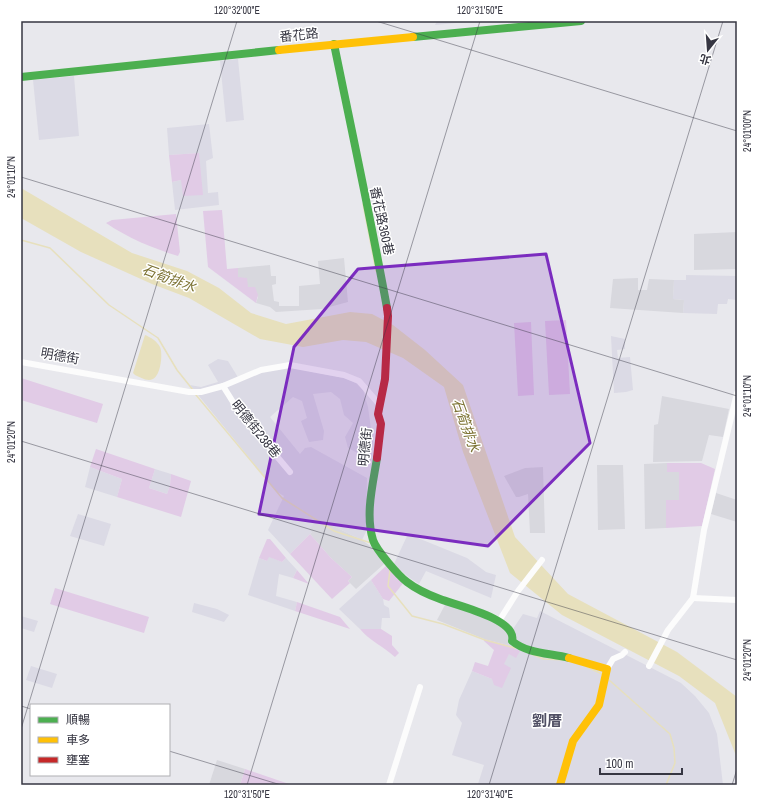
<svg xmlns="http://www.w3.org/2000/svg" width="758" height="806" font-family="'Archivo Narrow','Noto Sans TC',sans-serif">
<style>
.residential{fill:#dbdae5}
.industrial{fill:#d8d8de}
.green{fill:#e1cbe6}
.water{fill:#e7e0bd}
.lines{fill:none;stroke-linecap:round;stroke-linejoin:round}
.stream{stroke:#e7e0bd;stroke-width:1.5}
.street{stroke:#fcfcfc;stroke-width:6}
.fast{stroke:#4caf50;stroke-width:8}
.slow{stroke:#ffc107;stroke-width:8}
.jam{stroke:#c62828;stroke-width:8}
.marked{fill:#7b2cbf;fill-opacity:0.2;stroke:#7b2cbf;stroke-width:3;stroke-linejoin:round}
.ticks{fill:none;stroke:#363642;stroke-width:1;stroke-opacity:0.45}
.labels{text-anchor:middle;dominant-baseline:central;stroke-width:3;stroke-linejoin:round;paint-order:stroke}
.street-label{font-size:13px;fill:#363642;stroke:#fff}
.water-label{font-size:14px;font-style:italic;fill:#7c7232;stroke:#fff}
.quarter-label{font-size:15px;font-weight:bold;fill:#4f4e63;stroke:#fff}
.neatline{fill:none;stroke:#363642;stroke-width:1.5}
.ticks-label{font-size:10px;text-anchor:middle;fill:#363642}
</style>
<rect width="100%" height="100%" fill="#e8e8ed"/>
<!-- residential -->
<g class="residential">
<polygon points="437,21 477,21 435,25"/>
<polygon points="238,59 244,120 226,122 220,61"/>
<polygon points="74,76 79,136 39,140 33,80"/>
<polygon points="209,124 213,158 206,161 208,193 218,192 219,205 175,210 172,182 181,180 199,153 169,155 167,128"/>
<polygon points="686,275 737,276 737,300 728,299 727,304 718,304 717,314 683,313 684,300 673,299 674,280 686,280"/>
<polygon points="611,336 625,339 625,349 617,350 618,358 630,357 633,390 626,392 614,393"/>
<polygon points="218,359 228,361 239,379 263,371 288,367 344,378 356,383 363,390 368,407 371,429 374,430 371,460 348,448 345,437 353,423 344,415 340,399 331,392 313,394 324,431 323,440 309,442 301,421 307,418 302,401 293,397 270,417 300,454 305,448 311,447 367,478 366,532 362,540 319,519 312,532 290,554 268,530 284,496 277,492 190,385 201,387 218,382 208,365"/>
<polygon points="90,467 122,479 117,497 85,487"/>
<polygon points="155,469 171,474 170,485 167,494 149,488"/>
<polygon points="78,514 111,524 104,546 70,536"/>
<polygon points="408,534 467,558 486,572 496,575 491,598 426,571 419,584 407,576 394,564"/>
<polygon points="268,556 282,562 286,558 297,570 293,578 279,574 276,596 297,602 295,611 248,595 259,558 267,561"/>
<polygon points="371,580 383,599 384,605 389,608 390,618 382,618 381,629 360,629 339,609"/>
<polygon points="194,603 217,609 229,615 224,622 192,612"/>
<polygon points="540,611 681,683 695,696 709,713 717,734 723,785 478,784 484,765 452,755 462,723 456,715 459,700 472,671 492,679 503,665 509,653 519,651 508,645 511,632 523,614 537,618"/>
<polygon points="21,616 38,621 34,632 21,628"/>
<polygon points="31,666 57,674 52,688 26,680"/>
</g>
<!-- industrial -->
<g class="industrial">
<polygon points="737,232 737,269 694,270 694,234"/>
<polygon points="344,258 348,302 322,309 276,312 270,307 256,303 258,297 238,277 238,268 270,265 271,276 276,276 276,284 272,285 274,301 279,302 279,306 299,306 299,286 320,284 318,261"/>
<polygon points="638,278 638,290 647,290 649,279 674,280 673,299 684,300 683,313 610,308 613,279"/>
<polygon points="662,396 729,409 723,437 709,435 702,461 653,462 654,425 658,424"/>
<polygon points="667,463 667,472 679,472 679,500 666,501 666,528 645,529 644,464"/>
<polygon points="597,465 623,465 625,529 598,530"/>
<polygon points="543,467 545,533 530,533 528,494 519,497 516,497 504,476 525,468"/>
<polygon points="716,493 737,500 737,522 711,514"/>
<polygon points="319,519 362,540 373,548 385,561 384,564 356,589 348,581 352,577 331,558 310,534 312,532 309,529"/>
<polygon points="447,601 476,610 511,632 508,645 484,639 437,620"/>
<polygon points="217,760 245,769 240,785 209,785"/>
</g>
<!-- green -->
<g class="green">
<polygon points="199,153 203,195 183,196 181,180 172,182 169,155"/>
<polygon points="222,210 227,269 238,268 238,277 247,278 248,287 255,287 258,295 256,303 208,267 203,211"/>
<path d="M176 214 180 252 178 256C152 248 128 238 106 223L112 220Z"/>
<polygon points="566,320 570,394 549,395 545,321"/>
<polygon points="531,322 534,395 518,396 514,323"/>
<polygon points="21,378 103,404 97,423 21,400"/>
<polygon points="96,449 155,469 149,488 167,494 170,485 171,474 191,481 181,517 117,497 122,479 90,467"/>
<polygon points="667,463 701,463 715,469 702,526 666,528 666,500 679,500 679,472 667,472"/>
<polygon points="310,534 331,558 352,577 348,581 350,583 332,599 290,554"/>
<polygon points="267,539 270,539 286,558 282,562 269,557 267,561 259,558"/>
<polygon points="387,565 404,582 389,601 383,599 371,580"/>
<polygon points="297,570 309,584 293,578"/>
<polygon points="55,588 149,617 144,633 50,604"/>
<polygon points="297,602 340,617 350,629 295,611"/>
<path d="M360 629H381L392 636V645L399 653 395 657C383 646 370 641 360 629Z"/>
<polygon points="484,639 508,645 520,651 516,658 509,654 504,664 511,668 502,688 494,685 492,679 472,671 475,662 488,666 494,650 484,641"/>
<polygon points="245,769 292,785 240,785"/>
</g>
<!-- water -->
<g class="water">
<polygon points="21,188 132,253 187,271 219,288 251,313 286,324 350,312 372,314 393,325 425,350 463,385 515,537 568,594 677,652 737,697 737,758 715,703 679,676 562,615 510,573 463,452 444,387 403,358 366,342 343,340 303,347 260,339 189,298 152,284 81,252 21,218"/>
<path d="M145 335C150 337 157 341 160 347 163 353 161 375 153 379 147 382 140 377 135 375L133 373Z"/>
</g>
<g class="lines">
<!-- stream -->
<g class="stream">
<polyline points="363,204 376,271"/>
<polyline points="21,240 50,248 109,305 158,338 177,370 193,390"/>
<polyline points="196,395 282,498 334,531 371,543"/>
<polyline points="390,570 388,586 412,616 443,624 485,640 515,648"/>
<polyline points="531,654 544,659 565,660"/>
<polyline points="587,667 602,674"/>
<polyline points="608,679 670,734 674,748 675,763 666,785"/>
</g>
<!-- street -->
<g class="street">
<polyline points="21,362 189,392 201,392 223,386 261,370 290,365 344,375 359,381 379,404"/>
<polyline points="223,386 238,410 290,472"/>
<polyline points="693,598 737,600"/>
<polyline points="499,621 518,591 542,560"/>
<polyline points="649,666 668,630 693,598 704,530 737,393"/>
<polyline points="607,669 613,659 622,655 625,652"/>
<polyline points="389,785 420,687"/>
</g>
<!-- fast -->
<g class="fast">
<polyline points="413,37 581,21"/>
<path d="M334 44C352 132 371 220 387 308"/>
<polyline points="21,77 279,50"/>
<path d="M377 458C373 484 365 514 373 540 376 550 399 576 407 582 416 589 429 595 440 599 455 605 518 619 512 641 528 654 550 653 569 658"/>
</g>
<!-- slow -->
<g class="slow">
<polyline points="279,50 413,37"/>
<polyline points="560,785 573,741 599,705 607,669 569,658"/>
</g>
<!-- jam -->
<polyline class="jam" points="377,458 381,424 378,414 385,379 388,316 387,308"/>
</g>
<!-- marked area -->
<path class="marked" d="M546 254 590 443 488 546 259 514 294 347 358 269Z"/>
<!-- ticks -->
<path class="ticks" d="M376 21 737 131M21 177 737 396M21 441 737 660M21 706 31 709M21 729 237 21M169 751 281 785M247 785 480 21M489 785 723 21M732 785 737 769"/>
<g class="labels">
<!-- street labels -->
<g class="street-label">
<text transform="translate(299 35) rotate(-6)">番花路</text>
<text transform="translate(382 221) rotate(78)">番花路360巷</text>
<text transform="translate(60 356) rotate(10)">明德街</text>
<text transform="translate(256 429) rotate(51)">明德街238巷</text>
<text transform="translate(365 447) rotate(-84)">明德街</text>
</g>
<!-- water labels -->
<g class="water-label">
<text transform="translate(169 278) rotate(20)">石筍排水</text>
<text transform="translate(466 425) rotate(70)">石筍排水</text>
</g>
<!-- quarter labels -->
<g class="quarter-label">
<text x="547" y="720">劉厝</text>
</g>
</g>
<!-- border -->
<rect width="758" height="806" fill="none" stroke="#ffffff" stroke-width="44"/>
<!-- legend -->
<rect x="30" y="704" width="140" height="72" fill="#ffffff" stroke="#afafb3"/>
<rect x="38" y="717" width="20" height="6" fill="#4caf50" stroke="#afafb3"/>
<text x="66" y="724" font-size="12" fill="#363642">順暢</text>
<rect x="38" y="737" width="20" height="6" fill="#ffc107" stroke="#afafb3"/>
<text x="66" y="744" font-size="12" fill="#363642">車多</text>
<rect x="38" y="757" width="20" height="6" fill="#c62828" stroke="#afafb3"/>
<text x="66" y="764" font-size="12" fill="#363642">壅塞</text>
<!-- north arrow -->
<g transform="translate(708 50) rotate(197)" stroke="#ffffff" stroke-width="3" paint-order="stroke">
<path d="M0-3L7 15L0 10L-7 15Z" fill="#363642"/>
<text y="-6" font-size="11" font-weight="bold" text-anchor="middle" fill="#363642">北</text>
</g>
<!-- scale -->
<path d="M600 768v6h82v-6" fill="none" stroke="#363642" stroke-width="2"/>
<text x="606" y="768" font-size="12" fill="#363642" stroke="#ffffff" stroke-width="3" paint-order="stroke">100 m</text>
<rect x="22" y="22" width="714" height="762" class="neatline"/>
<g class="ticks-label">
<text x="237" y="14">120°32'00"E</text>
<text x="480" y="14">120°31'50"E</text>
<text transform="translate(747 131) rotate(-90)" y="4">24°01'00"N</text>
<text transform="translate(11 177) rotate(-90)" y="4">24°01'10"N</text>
<text transform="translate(747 396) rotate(-90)" y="4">24°01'10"N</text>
<text transform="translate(11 442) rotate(-90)" y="4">24°01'20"N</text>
<text transform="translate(747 660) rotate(-90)" y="4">24°01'20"N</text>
<text x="247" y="798">120°31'50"E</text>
<text x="490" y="798">120°31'40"E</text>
</g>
</svg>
